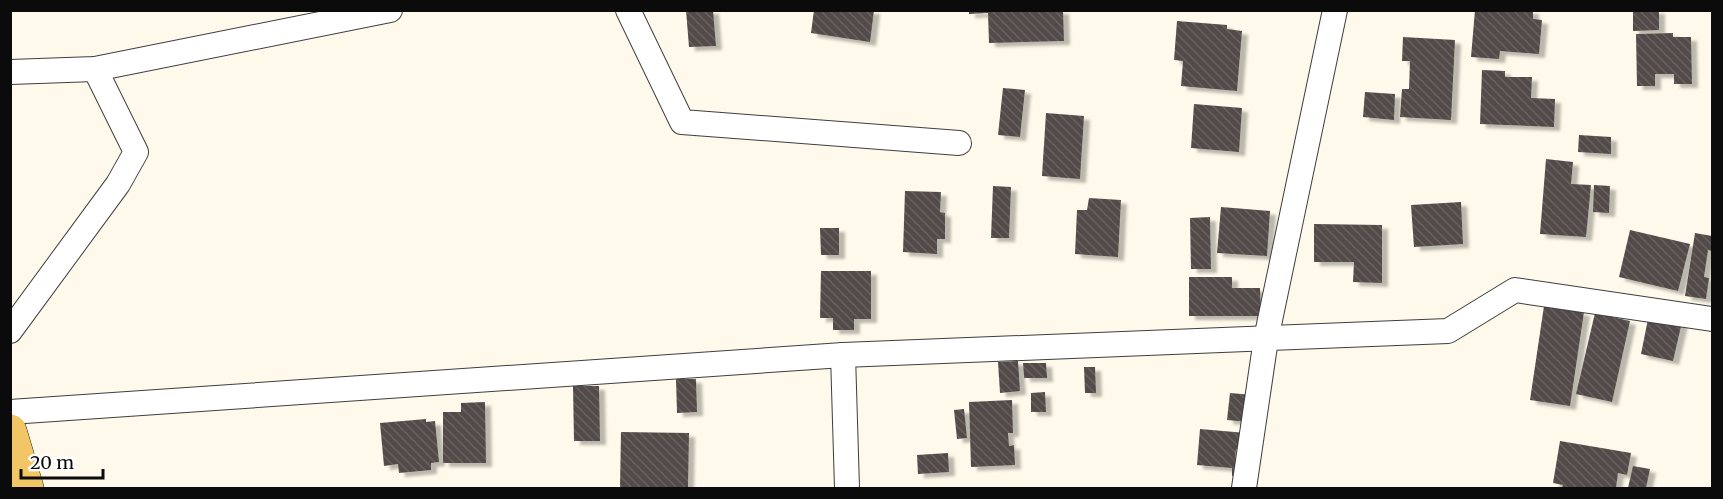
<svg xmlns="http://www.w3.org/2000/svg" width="1723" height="499" font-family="Merriweather,serif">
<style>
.building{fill:url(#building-back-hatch);filter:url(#shadow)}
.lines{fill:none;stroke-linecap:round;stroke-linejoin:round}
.street-casing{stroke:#3e3e3e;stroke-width:26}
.primary-casing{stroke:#1c1c1c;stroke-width:34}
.street{stroke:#fff;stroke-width:24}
.primary{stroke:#f3c665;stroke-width:33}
</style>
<defs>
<pattern id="building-back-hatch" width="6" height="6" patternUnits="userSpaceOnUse" patternTransform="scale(1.5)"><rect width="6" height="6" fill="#534b48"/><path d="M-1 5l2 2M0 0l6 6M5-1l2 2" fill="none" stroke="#67605e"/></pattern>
<filter id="shadow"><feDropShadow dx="6" dy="4" stdDeviation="1.5" flood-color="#0004"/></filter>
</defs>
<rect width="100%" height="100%" fill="#fef9ea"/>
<!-- building -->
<g class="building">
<polygon points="686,10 713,10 716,46 689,47"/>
<polygon points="814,10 874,10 870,42 811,33"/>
<polygon points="969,10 1063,10 1064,41 989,43 988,13 969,14"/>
<polygon points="1475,10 1533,10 1533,19 1542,20 1539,54 1500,51 1499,59 1471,57"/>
<polygon points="1633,10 1659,10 1659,30 1633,31"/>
<polygon points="1177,21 1227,25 1227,29 1242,31 1237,91 1181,86 1183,61 1174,60"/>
<polygon points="1673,33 1673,37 1691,37 1692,84 1674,84 1674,74 1655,74 1655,86 1637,86 1636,34"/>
<polygon points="1403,37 1455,40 1451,120 1400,117 1402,89 1409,89 1410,61 1402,61"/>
<polygon points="1482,70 1505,71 1505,77 1532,77 1531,98 1555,99 1554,127 1480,124"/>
<polygon points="1003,88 1025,90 1020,137 998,135"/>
<polygon points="1365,92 1395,94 1394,120 1363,117"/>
<polygon points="1194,104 1242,108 1239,152 1191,148"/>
<polygon points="1046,113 1084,116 1080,179 1042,176"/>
<polygon points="1579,135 1611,137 1611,154 1578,152"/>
<polygon points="1546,159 1573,162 1571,184 1591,185 1586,237 1540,234"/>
<polygon points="1594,185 1610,186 1609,213 1593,212"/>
<polygon points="993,186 1011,187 1009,238 991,238"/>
<polygon points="905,191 941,192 940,212 945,213 945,239 937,239 937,254 903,252"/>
<polygon points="1089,198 1121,200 1118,257 1075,254 1077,210 1087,210"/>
<polygon points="1461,202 1463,244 1414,247 1411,205"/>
<polygon points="1221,207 1270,211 1267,256 1217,253"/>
<polygon points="1210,217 1211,269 1191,269 1190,218"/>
<polygon points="1314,224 1382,225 1382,283 1353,282 1354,262 1314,262"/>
<polygon points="820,228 839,228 839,255 821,255"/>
<polygon points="1630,230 1690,244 1678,291 1619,277"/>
<polygon points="1695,233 1712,236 1712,251 1708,250 1704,277 1709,278 1706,299 1685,296"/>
<polygon points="821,271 871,271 871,319 854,319 854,330 833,330 833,318 820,318"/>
<polygon points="1189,277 1232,277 1232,288 1260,288 1261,316 1189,316"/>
<polygon points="1544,306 1584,312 1570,406 1530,400"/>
<polygon points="1595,313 1630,321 1612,402 1576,394"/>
<polygon points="1649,314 1682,322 1673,361 1641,354"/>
<polygon points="1018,361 1020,391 1000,393 998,362"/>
<polygon points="1023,363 1046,363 1047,378 1024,378"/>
<polygon points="1084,367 1095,367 1096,393 1085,393"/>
<polygon points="676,379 696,379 697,412 677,413"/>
<polygon points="573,386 599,386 600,441 574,441"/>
<polygon points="1045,392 1046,412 1031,412 1031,393"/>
<polygon points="1230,393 1253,395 1249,422 1227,420"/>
<polygon points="1012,400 1013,433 1008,433 1009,446 1014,445 1015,465 971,467 969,402"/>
<polygon points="485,402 486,463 443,463 443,412 461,412 461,403"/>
<polygon points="964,409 967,438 957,439 954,410"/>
<polygon points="426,419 426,422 435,421 439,462 431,463 431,470 399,473 398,464 384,466 380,423"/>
<polygon points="1200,429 1246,433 1245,449 1236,449 1235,458 1243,459 1241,476 1232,476 1232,468 1197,465"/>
<polygon points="621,432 689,433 688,488 620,488"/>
<polygon points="1560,441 1631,453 1627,475 1618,473 1616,488 1562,488 1563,485 1553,483"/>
<polygon points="948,453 949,472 918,474 917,455"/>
<polygon points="1633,466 1650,469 1646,488 1628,488"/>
</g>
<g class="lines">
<defs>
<g id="street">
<polyline points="628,10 682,122 959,143"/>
<polyline points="10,72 95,69 390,10"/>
<polyline points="10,331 118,184 136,152 95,69"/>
<polyline points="843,355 847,488"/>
<polyline points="10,412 843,355 1448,331 1515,290 1712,319"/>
<polyline points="1244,488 1266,339 1335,10"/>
</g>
<polyline id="primary" points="10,431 27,488"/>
</defs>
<!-- street casing -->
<use href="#street" class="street-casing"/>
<!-- primary casing -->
<use href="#primary" class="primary-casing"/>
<!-- street -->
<use href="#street" class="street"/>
<!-- primary -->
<use href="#primary" class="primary"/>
</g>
<!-- border -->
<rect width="1723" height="499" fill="none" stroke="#0b0b0b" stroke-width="24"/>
<!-- scale -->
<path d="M21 469v9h82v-9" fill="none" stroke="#0b0b0b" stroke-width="3"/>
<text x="30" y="469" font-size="18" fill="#0b0b0b" stroke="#ffffff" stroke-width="4.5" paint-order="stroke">20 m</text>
</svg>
